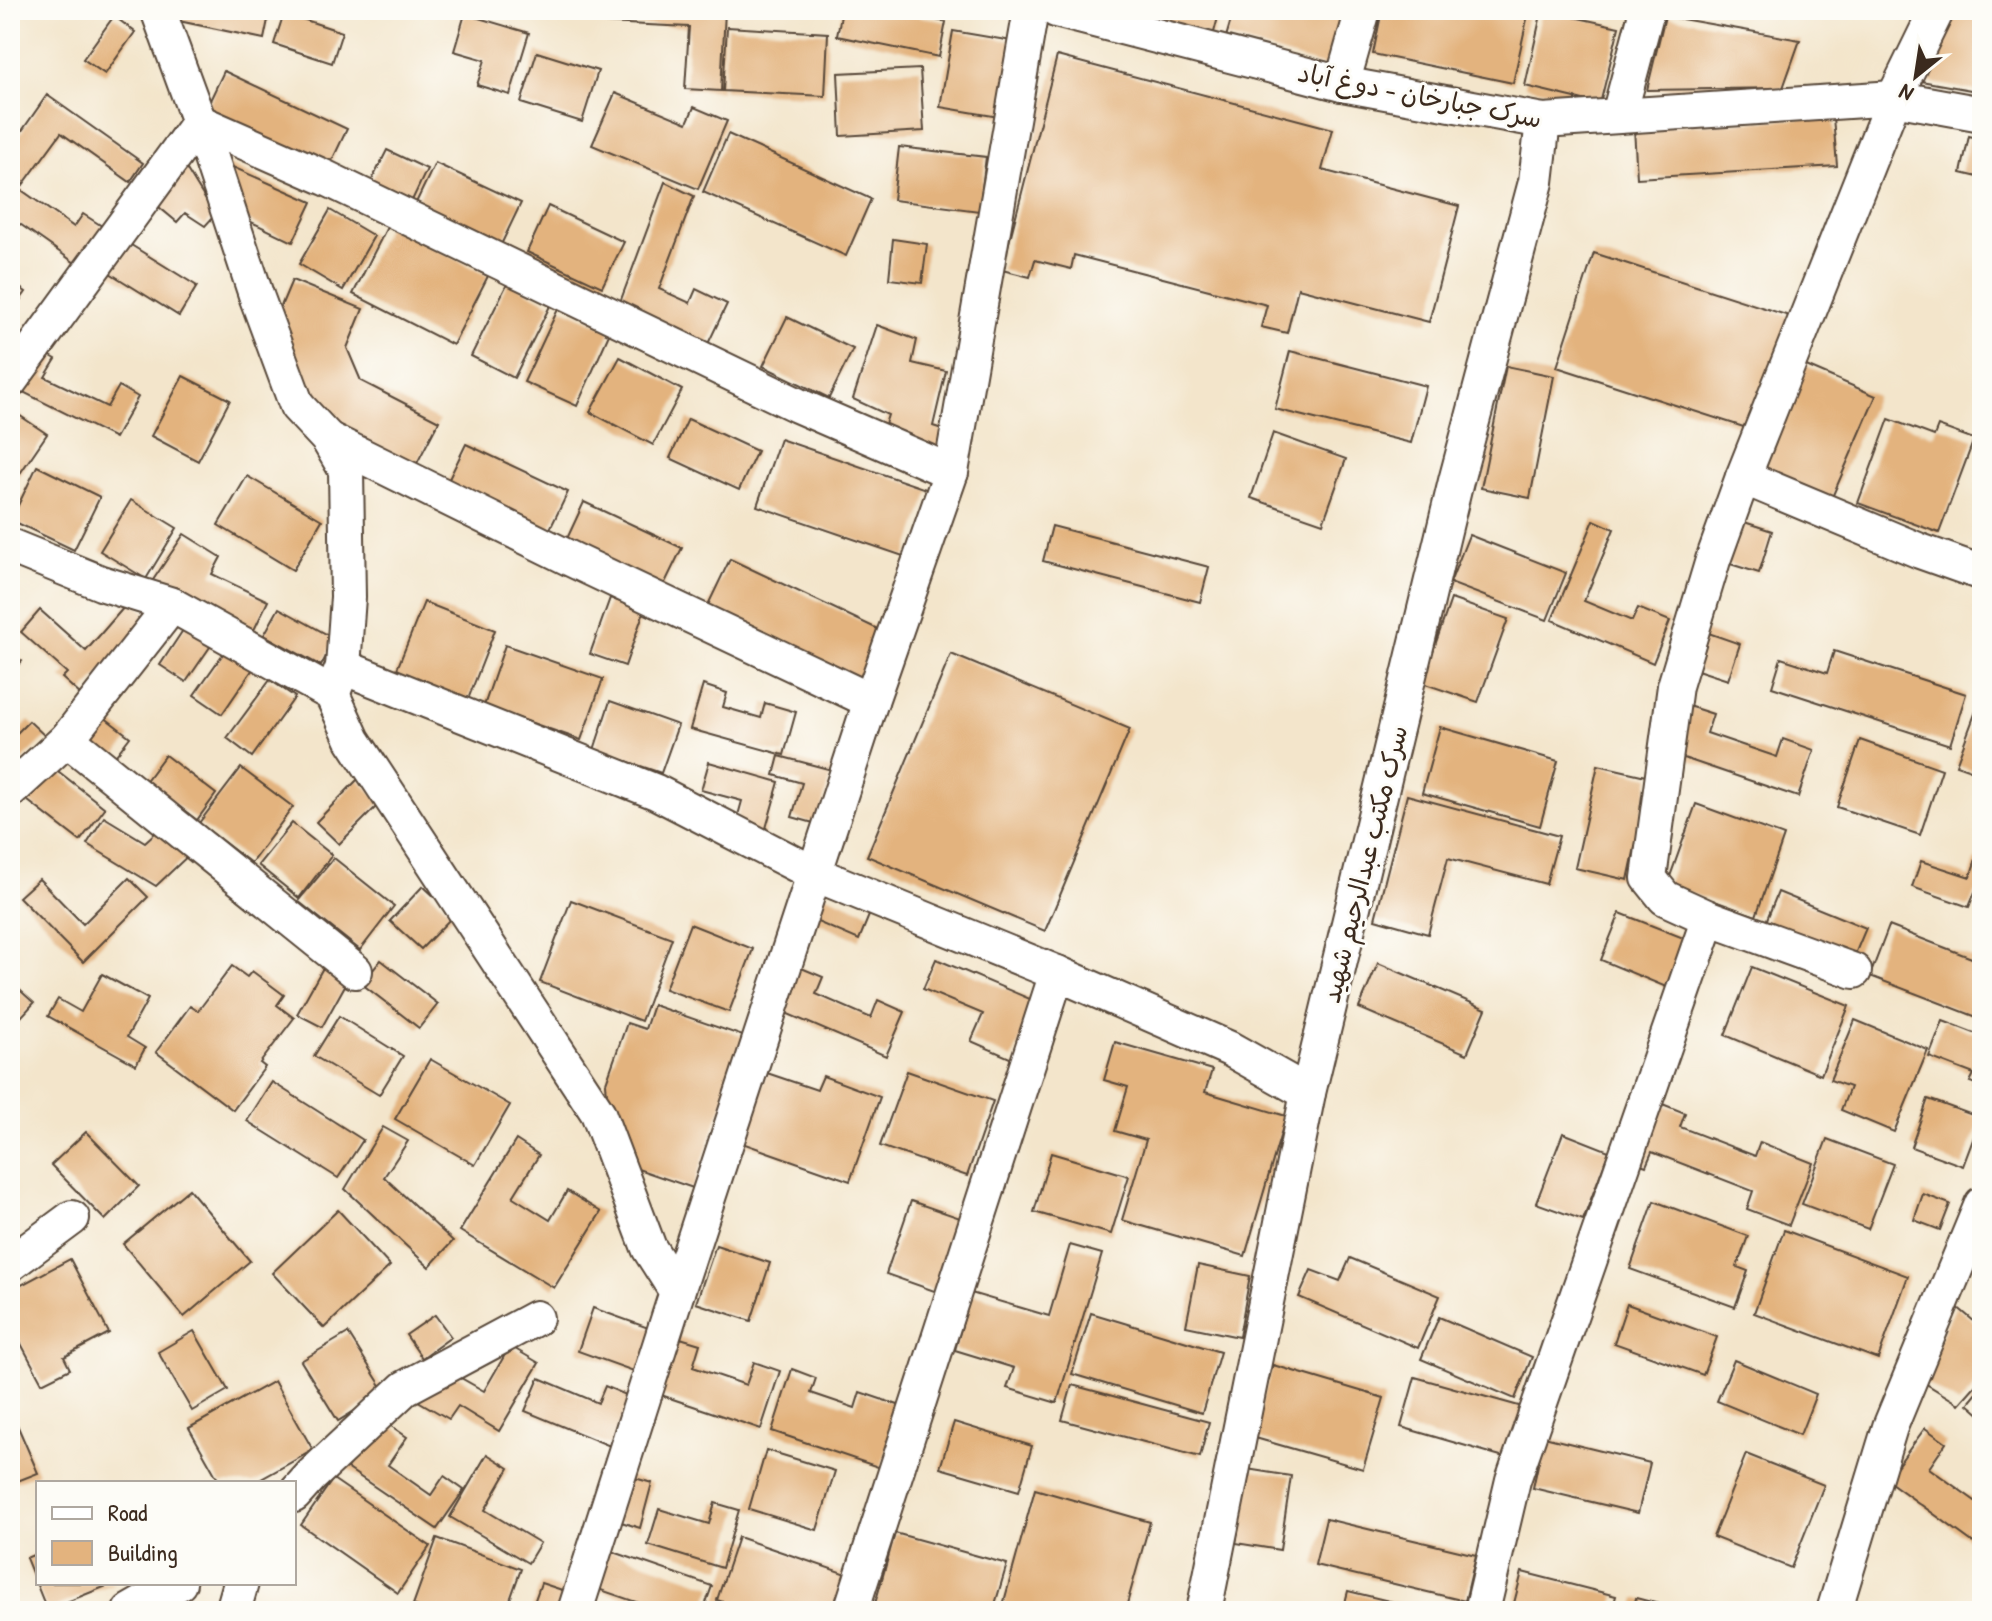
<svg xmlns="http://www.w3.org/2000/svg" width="1992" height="1621" font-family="'Patrick Hand','Playpen Sans Arabic',sans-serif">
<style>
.building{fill:#e3b37e}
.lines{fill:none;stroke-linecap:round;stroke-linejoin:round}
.street-casing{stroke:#574638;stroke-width:38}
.street{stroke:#fff;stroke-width:34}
.labels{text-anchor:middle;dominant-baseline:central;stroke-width:6;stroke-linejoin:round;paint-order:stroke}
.street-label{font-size:26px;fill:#3b2a1e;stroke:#fdfcf7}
</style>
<rect width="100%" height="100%" fill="#fdfcf7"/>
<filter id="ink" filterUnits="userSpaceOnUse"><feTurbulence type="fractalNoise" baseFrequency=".0125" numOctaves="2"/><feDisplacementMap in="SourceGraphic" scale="16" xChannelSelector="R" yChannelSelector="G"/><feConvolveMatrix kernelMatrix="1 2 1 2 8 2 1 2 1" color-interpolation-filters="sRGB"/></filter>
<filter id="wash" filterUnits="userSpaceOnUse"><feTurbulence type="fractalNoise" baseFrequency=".006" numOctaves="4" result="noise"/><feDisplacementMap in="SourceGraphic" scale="32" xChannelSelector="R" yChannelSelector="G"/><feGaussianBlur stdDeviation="1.8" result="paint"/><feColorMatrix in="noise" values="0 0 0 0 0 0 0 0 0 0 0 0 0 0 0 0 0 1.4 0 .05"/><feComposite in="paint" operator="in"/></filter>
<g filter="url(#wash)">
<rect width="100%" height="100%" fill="#f3e5cb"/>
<g id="blocks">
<!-- building -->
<g class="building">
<polygon points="161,10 270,10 264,39 165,18"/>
<polygon points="607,10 725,10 721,91 685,89 689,27 606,23"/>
<polygon points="842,10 887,10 946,22 939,57 837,36"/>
<polygon points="1119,10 1220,10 1213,36"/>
<polygon points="1234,10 1352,10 1334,69 1226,37"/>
<polygon points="1382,10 1529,10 1513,83 1373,54"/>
<polygon points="1542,10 1619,27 1600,104 1525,86"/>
<polygon points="1951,10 1982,17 1982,92 1921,81"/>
<polygon points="284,13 342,32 332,63 274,44"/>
<polygon points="465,14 529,33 510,95 477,85 485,60 454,51"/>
<polygon points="114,16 135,32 105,74 83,59"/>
<polygon points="1665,16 1800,40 1783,88 1647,90"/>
<polygon points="727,27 828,33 825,96 723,91"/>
<polygon points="953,31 1018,42 1005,118 940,107"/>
<polygon points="537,52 598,71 582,122 521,103"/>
<polygon points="1057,56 1333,129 1322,170 1459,206 1429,322 1298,288 1287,333 1261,327 1267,305 1074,255 1071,269 1035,260 1030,277 1002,270"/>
<polygon points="920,69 924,131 841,136 838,73"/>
<polygon points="224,71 347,129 328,169 205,111"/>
<polygon points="615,93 687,123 694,107 727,121 698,189 592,145"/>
<polygon points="47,95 143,163 130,182 61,133 20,189 74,227 83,214 105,228 78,265 10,217 10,148"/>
<polygon points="1833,117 1837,166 1637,178 1634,128"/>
<polygon points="728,134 871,199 846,256 703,192"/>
<polygon points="1969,136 1982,139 1982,178 1961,173"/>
<polygon points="899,147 986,157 979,211 893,200"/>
<polygon points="387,150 427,169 408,209 367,190"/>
<polygon points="219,161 312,202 293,242 245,219"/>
<polygon points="435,163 521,203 499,249 413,209"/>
<polygon points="184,165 215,215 205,226 185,213 177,222 153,202"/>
<polygon points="665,182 694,196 659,289 690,303 696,289 727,304 707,346 619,305"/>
<polygon points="548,206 624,242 602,287 527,252"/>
<polygon points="330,210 374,236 343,290 299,264"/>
<polygon points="388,225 488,276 453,345 353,294"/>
<polygon points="893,239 927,244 922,283 889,279"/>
<polygon points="123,240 197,286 179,316 105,270"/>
<polygon points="1594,253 1792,317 1756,431 1557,367"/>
<polygon points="292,280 363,309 347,348 361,381 439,421 414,469 318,420 276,318"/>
<polygon points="10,281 26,292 10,314"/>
<polygon points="508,282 551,304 514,378 471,356"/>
<polygon points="559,307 611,330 577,406 524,382"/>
<polygon points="787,317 853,349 829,398 763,366"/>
<polygon points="877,325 917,340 912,363 946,371 933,426 945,430 938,459 882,433 888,415 853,399"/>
<polygon points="40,350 56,359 45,377 107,407 119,386 138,397 115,438 13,387"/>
<polygon points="1290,351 1426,386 1411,443 1275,409"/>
<polygon points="620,357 682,390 653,445 590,412"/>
<polygon points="1804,365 1876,396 1830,502 1758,471"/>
<polygon points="1506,366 1554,376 1530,498 1481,488"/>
<polygon points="183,376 230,400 198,461 151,436"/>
<polygon points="10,409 47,434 10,488"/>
<polygon points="688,419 757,451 739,490 670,458"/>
<polygon points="1889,419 1934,436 1938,426 1974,439 1939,533 1858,503"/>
<polygon points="1273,433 1346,459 1323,523 1251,498"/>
<polygon points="780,439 929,490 906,557 757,506"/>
<polygon points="466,444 568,492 549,531 447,483"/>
<polygon points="37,466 100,497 74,550 11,520"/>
<polygon points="247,476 322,520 293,570 218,525"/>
<polygon points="131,500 177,528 146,579 100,551"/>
<polygon points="584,502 682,548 662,589 565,543"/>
<polygon points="1594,520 1614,529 1584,601 1632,621 1638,608 1670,621 1653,663 1552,620"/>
<polygon points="1738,520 1772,531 1759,573 1724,562"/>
<polygon points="1052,526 1209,567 1200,602 1043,561"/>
<polygon points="184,534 221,557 212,574 268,601 254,630 151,583"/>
<polygon points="1469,535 1566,573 1547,620 1450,583"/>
<polygon points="730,559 884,632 861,680 707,607"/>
<polygon points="610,598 644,611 625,666 590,654"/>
<polygon points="131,599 150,616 81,695 62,678 67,673 21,632 40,610 86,651"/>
<polygon points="1451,599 1508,619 1478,702 1422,683"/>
<polygon points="424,602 495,630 465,707 393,679"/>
<polygon points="279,608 335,639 321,666 264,635"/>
<polygon points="187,624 214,641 186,682 160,665"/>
<polygon points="1697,629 1740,644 1728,680 1685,666"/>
<polygon points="230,644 257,663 222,714 194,695"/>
<polygon points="505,645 603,679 581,740 484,706"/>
<polygon points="10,651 22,661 10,674"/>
<polygon points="1834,651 1966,694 1950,745 1772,687 1781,658 1827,673"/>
<polygon points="951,654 1130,729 1045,931 867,856"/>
<polygon points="270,680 295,697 252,757 227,738"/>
<polygon points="703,685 727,693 723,707 761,718 765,703 796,712 784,755 690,729"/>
<polygon points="610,701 678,725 661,773 594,750"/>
<polygon points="1688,706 1713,714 1707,733 1777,757 1783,739 1814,750 1798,797 1672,754"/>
<polygon points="96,711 130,737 113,759 79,734"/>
<polygon points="1976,711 1982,713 1982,774 1956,765"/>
<polygon points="29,721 46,737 10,772 10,736 12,738"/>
<polygon points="1440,727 1558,761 1540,826 1422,793"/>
<polygon points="1860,740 1942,769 1920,835 1837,807"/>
<polygon points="165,755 216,794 197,820 145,782"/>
<polygon points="779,756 832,770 817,824 792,817 802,783 774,775"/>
<polygon points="709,762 779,782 763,839 734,830 742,801 701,790"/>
<polygon points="49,764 105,808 80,841 23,797"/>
<polygon points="1598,765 1650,777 1628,880 1575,868"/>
<polygon points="241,768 293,807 251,863 199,823"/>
<polygon points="358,779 381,802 339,844 316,822"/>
<polygon points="1407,795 1559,836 1546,884 1448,858 1428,934 1375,919"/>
<polygon points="1696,804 1784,836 1756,916 1667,885"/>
<polygon points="104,817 145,842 166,823 193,851 156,886 87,844"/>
<polygon points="292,823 332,855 299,898 258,865"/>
<polygon points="334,858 394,906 360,950 298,901"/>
<polygon points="1976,859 1982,861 1982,895 1975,892 1969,907 1912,887 1921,861 1970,877"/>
<polygon points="129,878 148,897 83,962 19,897 39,879 83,924"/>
<polygon points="423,886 454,915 421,949 390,921"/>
<polygon points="819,892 870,913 859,940 808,918"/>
<polygon points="1778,892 1866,928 1853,959 1765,924"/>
<polygon points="571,900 672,938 641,1021 540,982"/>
<polygon points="1620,913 1686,939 1666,987 1601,960"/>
<polygon points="690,924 753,949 729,1012 665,989"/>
<polygon points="1889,926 1982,962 1982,1019 1870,976"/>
<polygon points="936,959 1037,1002 1012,1059 971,1041 983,1014 923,989"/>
<polygon points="381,960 438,1004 419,1028 362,984"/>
<polygon points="1378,963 1486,1009 1467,1054 1359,1008"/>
<polygon points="232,966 247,977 252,971 284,995 277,1005 294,1018 260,1063 265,1067 233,1110 156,1052 190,1006 198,1011"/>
<polygon points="324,966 348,980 322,1027 297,1014"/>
<polygon points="799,967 823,977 816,994 871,1018 878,1000 905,1012 886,1056 781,1011"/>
<polygon points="1752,967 1849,1006 1821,1075 1725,1035"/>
<polygon points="102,974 148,999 127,1037 145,1048 136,1065 48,1016 58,999 81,1012"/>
<polygon points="10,981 34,1003 10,1029"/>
<polygon points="653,1005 746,1037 693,1188 626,1165 610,1127 606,1083 627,1023 645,1029"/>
<polygon points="339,1016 403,1056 379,1095 314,1056"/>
<polygon points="1855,1020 1928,1050 1894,1132 1841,1110 1850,1087 1830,1080"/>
<polygon points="1943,1021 1982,1036 1982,1086 1970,1082 1974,1074 1929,1057"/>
<polygon points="1115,1042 1212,1070 1205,1092 1286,1116 1245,1256 1122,1220 1146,1140 1115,1131 1128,1087 1104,1080"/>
<polygon points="430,1059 510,1105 475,1165 395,1119"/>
<polygon points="907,1071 993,1101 967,1176 880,1146"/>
<polygon points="767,1073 817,1090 823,1076 880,1097 850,1181 742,1143"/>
<polygon points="272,1082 363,1140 338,1178 247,1121"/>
<polygon points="1650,1099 1685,1113 1680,1127 1755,1156 1760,1142 1813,1163 1789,1225 1747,1209 1753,1191 1652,1152 1646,1166 1627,1159"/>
<polygon points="1928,1099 1981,1118 1963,1166 1911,1147"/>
<polygon points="383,1127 408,1141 384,1177 453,1241 429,1267 345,1189"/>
<polygon points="86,1132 139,1186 105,1220 51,1165"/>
<polygon points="1563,1133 1609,1151 1583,1220 1536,1203"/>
<polygon points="1827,1139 1893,1164 1868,1229 1802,1204"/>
<polygon points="516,1140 539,1155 513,1197 550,1220 567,1191 601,1212 554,1288 460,1231"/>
<polygon points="1051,1153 1129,1176 1111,1234 1034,1212"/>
<polygon points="189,1189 250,1261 184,1317 123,1244"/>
<polygon points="1923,1194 1950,1204 1940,1230 1914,1220"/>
<polygon points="911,1201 966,1220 940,1293 886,1274"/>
<polygon points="1654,1201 1748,1236 1737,1267 1748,1271 1735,1307 1630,1269"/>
<polygon points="338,1210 390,1266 324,1328 272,1273"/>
<polygon points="1784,1230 1908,1276 1878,1359 1754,1313"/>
<polygon points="716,1245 770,1263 751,1321 696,1303"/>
<polygon points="1070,1245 1102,1254 1057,1403 1007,1388 1014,1368 955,1350 971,1293 1049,1316"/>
<polygon points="1350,1258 1440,1296 1418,1348 1299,1297 1311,1270 1340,1281"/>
<polygon points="70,1259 109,1333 64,1357 70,1369 42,1383 10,1323 10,1291"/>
<polygon points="1198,1265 1250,1276 1239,1337 1186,1326"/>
<polygon points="1627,1304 1717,1337 1703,1375 1614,1343"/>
<polygon points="1956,1306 1982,1328 1982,1378 1959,1404 1920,1380"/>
<polygon points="593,1308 657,1331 642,1374 578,1351"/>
<polygon points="1091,1313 1220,1352 1202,1413 1072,1374"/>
<polygon points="435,1315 451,1337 422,1358 406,1335"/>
<polygon points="1439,1317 1532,1357 1515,1399 1421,1359"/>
<polygon points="194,1331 228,1390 192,1411 158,1352"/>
<polygon points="348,1333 385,1392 338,1421 301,1361"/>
<polygon points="677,1337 700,1344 693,1367 746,1385 754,1362 780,1371 761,1429 658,1394"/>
<polygon points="510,1346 539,1363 499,1431 458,1406 449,1419 413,1398 452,1373 484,1391"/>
<polygon points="1734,1360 1816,1394 1800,1435 1717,1401"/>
<polygon points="1273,1365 1384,1398 1363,1469 1252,1437"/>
<polygon points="792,1369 816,1378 811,1393 855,1408 860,1392 901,1406 881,1468 772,1431"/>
<polygon points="1415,1377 1526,1408 1511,1459 1401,1427"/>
<polygon points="539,1378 598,1403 605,1386 631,1397 610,1446 525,1411"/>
<polygon points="274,1381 313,1450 254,1483 220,1483 189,1428"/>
<polygon points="1072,1385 1209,1422 1200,1457 1062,1420"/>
<polygon points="1982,1387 1982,1416 1968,1404"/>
<polygon points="381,1419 407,1437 388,1465 431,1495 444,1476 464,1490 437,1529 347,1468"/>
<polygon points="15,1420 38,1473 10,1484 10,1422"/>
<polygon points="954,1422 1032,1446 1019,1491 940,1468"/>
<polygon points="1925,1428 1946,1443 1929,1468 1982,1506 1982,1549 1887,1480"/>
<polygon points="1544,1437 1650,1463 1638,1513 1533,1488"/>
<polygon points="766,1450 835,1471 817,1530 749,1509"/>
<polygon points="487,1454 509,1468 485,1510 540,1543 528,1563 450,1517"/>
<polygon points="1746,1454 1824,1485 1791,1568 1713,1537"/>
<polygon points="1247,1469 1291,1476 1280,1550 1236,1543"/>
<polygon points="628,1476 652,1483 640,1528 615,1520"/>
<polygon points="333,1479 430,1546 398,1593 301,1525"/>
<polygon points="1035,1489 1150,1522 1125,1611 1007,1611 1002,1609"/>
<polygon points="715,1503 739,1510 722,1568 648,1545 659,1509 709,1524"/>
<polygon points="1326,1519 1476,1555 1465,1601 1315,1565"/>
<polygon points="895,1533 1007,1564 993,1611 960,1603 958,1611 915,1611 906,1608 905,1611 873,1611"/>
<polygon points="738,1537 852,1576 840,1611 750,1611 717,1600"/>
<polygon points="437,1538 521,1569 506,1611 429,1611 413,1605"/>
<polygon points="608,1550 712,1586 703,1611 662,1611 595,1588"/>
<polygon points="38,1553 38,1583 114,1583 47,1610 26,1558"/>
<polygon points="1522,1572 1616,1596 1612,1611 1512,1611"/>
<polygon points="541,1583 565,1591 558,1611 531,1611"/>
<polygon points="1348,1591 1426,1610 1425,1611 1343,1611"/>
<polygon points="1636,1598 1682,1610 1682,1611 1633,1611"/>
<polygon points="1868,1603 1890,1610 1890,1611 1865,1611"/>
</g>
</g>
</g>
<g filter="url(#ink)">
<use href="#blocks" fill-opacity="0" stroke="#574638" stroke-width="2"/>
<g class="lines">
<defs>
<g id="street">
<polyline points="158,10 199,122 257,298 297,406 328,439 346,470 348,597 343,667 335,687"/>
<polyline points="1056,10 1342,84 1543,121 1894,98 1982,114"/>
<polyline points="1342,84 1363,10"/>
<polyline points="1619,115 1647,10"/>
<polyline points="10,381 199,122 326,178 797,405 951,472"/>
<polyline points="328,439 571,559 871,701"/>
<polyline points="1743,477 1920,551 1982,573"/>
<polyline points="10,546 101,583 172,605 332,694 353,740 598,1113 649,1248 677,1292 575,1611"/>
<polyline points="343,667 656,792 815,874 1057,973 1230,1049 1308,1093"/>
<polyline points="67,739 355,971"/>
<polyline points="10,791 67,739 172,605"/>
<polyline points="1854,971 1709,918 1665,898 1649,878 1675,686 1713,560 1743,477 1894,98 1937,10"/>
<polyline points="10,1264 72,1218"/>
<polyline points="677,1292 871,701 951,472 1031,10"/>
<polyline points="294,1495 312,1475 405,1388 536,1318"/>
<polyline points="130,1611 179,1583"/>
<polyline points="233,1611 241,1583"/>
<polyline points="851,1611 1057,973"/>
<polyline points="1204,1611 1308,1093 1456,481 1536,182 1543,121"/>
<polyline points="1482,1611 1513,1480 1709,918"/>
<polyline points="1834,1611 1890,1427 1982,1204"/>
</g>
</defs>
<!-- street casing -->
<use href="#street" class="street-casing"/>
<!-- street -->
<use href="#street" class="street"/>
</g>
</g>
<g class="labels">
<!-- street labels -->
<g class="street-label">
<text transform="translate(1420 95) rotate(11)">سرک جبارخان - دوغ آباد</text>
<text transform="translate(1364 864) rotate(-76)">سرک مکتب عبدالرحیم شهید</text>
</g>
</g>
<!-- margin -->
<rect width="1992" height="1621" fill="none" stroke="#fdfcf7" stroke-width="40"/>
<!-- legend -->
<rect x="36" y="1481" width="260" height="104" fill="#fdfcf7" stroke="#afa8a0" stroke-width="2"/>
<rect x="52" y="1507" width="40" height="12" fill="#ffffff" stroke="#afa8a0" stroke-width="2"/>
<text x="108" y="1521" font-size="24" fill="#3b2a1e">Road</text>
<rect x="52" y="1541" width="40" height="24" fill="#e3b37e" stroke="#afa8a0" stroke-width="2"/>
<text x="108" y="1561" font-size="24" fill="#3b2a1e">Building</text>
<!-- north arrow -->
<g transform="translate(1916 76) rotate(210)" stroke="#fdfcf7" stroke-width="6" paint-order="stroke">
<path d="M0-6L14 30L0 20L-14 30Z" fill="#3b2a1e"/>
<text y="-12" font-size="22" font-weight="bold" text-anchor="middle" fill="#3b2a1e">N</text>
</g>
</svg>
